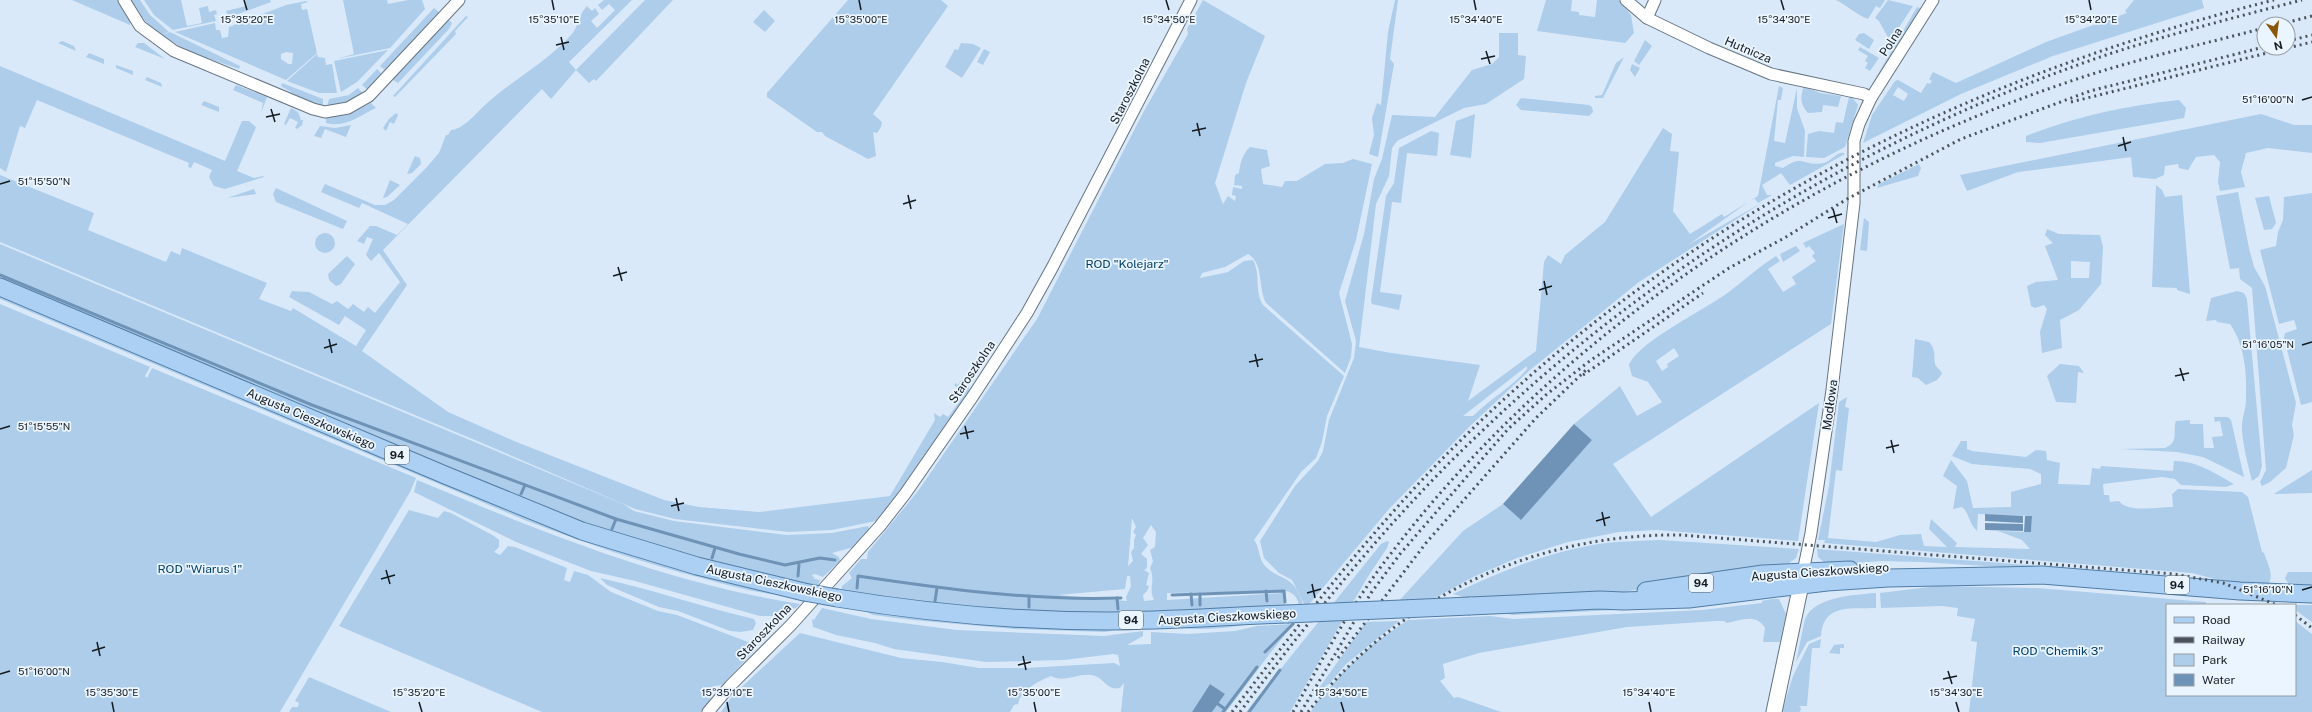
<svg xmlns="http://www.w3.org/2000/svg" width="2312" height="712" font-family="'Public Sans',sans-serif">
<style>
.green{fill:#adcdeb;fill-rule:evenodd}
.water{fill:#6f93b6}
.lines{fill:none;stroke-linecap:round;stroke-linejoin:round}
.stream{stroke:#6f93b6;stroke-width:3}
.street-casing{stroke:#657482;stroke-width:13}
.secondary-casing{stroke:#657482;stroke-width:17}
.primary-casing{stroke:#517ca4;stroke-width:19}
.street{stroke:#fff;stroke-width:11}
.secondary{stroke:#fff;stroke-width:15}
.primary{stroke:#abd0f4;stroke-width:17}
.rail{stroke:#4a535b;stroke-width:3;stroke-dasharray:2 4;stroke-linecap:butt}
.primary-bridge-casing{stroke:#517ca4;stroke-width:19;stroke-linecap:butt}
.primary-bridge{stroke:#abd0f4;stroke-width:17}
.ticks{fill:none;stroke:#13191e;stroke-width:1.5}
.labels{text-anchor:middle;dominant-baseline:central;stroke-width:3.5;stroke-linejoin:round;paint-order:stroke}
.shield{fill:#ebf5ff;stroke:#545b62;stroke-width:1}
.shield-label{font-size:11px;font-weight:bold;fill:#13191e}
.street-label{font-size:12px;fill:#13191e;stroke:#ebf5ff}
.park-label{font-size:12px;fill:#003f6d;stroke:#ebf5ff}
.ticks-label{font-size:10px;text-anchor:middle;fill:#13191e;stroke:#ebf5ff;stroke-width:3.5;stroke-linejoin:round;paint-order:stroke}
</style>
<rect width="100%" height="100%" fill="#d9e9f9"/>
<!-- green -->
<g class="green">
<polygon points="72,0 119,0 130,20 130,25"/>
<polygon points="131,0 140,0 150,15 169,32 160,35 145,21"/>
<polygon points="144,0 181,0 187,26 202,23 199,8 208,6 209,12 216,10 217,14 214,15 216,21 173,30 154,15"/>
<polygon points="245,0 270,0 271,2 238,14 228,16 226,11 246,6"/>
<polygon points="343,0 387,0 388,4 408,0 422,0 425,9 390,48 336,59 354,54"/>
<path d="M604 0H632L569 62 576 70 645 0H673L596 81 594 79 589 83 576 70 551 99 542 89 383 250 407 285 362 351 448 412 514 441 664 500 699 507 759 512 890 496 935 420 934 413 940 417 943 414 948 417 965 394 954 385 956 383 958 385 961 380 969 387V394L899 495 876 521 832 530 788 532 675 519 635 509 482 443 0 242V175L94 213 88 230 166 262 171 251 180 255 182 248 267 283 259 299 291 311 293 308 356 346 366 330 345 316 339 325 289 297 292 291 309 292 332 304 337 301 348 309 353 304 364 312 368 307 375 313 400 282 379 253 371 261 366 255 373 239 367 237 364 244 357 241 370 226H376L397 235 408 224 362 203 359 208 321 192 325 184 375 205H385L394 200 426 168 439 153 446 135H448L451 130C464 129 476 113 485 105 512 80 546 63 571 35 579 27 578 15 587 6L592 11 595 8 599 14 591 21 597 28 615 10 609 4 602 10 598 5Z"/>
<polygon points="848,0 941,0 948,6 873,114 882,122 881,127 877,133 873,132 876,156 868,159 825,136 822,132 817,132 767,97 767,93"/>
<path d="M1203 0 1265 36 1246 83 1215 183 1223 204 1228 196 1235 201 1236 196 1232 195 1233 187 1242 189V186L1234 185 1235 175 1239 173C1240 163 1243 153 1250 147L1267 150 1270 166 1261 169 1263 184 1282 187 1285 181H1297L1325 164 1343 163 1353 159 1372 164 1356 240 1339 293 1352 344 1351 357 1345 373 1266 303C1258 289 1264 263 1248 254L1225 267 1202 273 1200 278 1228 272 1244 261 1253 260C1261 274 1254 291 1263 305L1344 376 1327 416 1322 442 1316 458 1301 472 1254 540C1260 547 1258 559 1266 567 1278 579 1289 575 1298 592 1300 596 1303 601 1302 606L1299 607C1298 598 1294 592 1285 591L1167 593V600L1284 593 1286 608 1148 614 1000 612 841 593 842 586 852 578 849 573 861 559H867L868 552 918 491 1037 319 1144 111 1188 34 1187 29ZM1132 518 1136 527 1133 532 1136 535 1134 540V548L1131 552 1133 561 1128 566ZM1151 525 1156 532 1155 547 1150 550 1153 561 1150 568C1156 582 1148 587 1154 600L1144 601 1143 595 1147 591 1149 586 1146 585 1149 573 1144 570 1147 568V559L1141 554 1148 545 1143 538ZM1127 576H1130L1131 586 1126 597 1127 601 1058 595 1125 589Z"/>
<polygon points="1395,0 1398,0 1390,59 1394,64 1378,157 1369,154 1374,135 1372,118 1377,103 1381,105 1388,32"/>
<polygon points="1546,0 1572,0 1571,11 1579,12 1579,15 1595,17 1597,0 1619,0 1631,15 1634,33 1625,43 1537,31"/>
<path d="M1836 0H1885L1880 8 1876 6 1868 19C1855 14 1848 6 1836 0Z"/>
<polygon points="1888,0 1913,6 1890,41 1879,21 1875,18"/>
<path d="M2134 0H2202L2204 8 2053 56 1961 94 1863 143 1872 115 1895 81 1898 80 1921 93 1927 83 1930 84 1932 81 1929 79 1933 72 1956 83 2046 42 2127 13 2125 11ZM1898 87 1908 94 1904 101 1893 95Z"/>
<path d="M306 1 308 2 301 4 302 10 307 9 317 53 286 80 175 32 215 23 216 30H220L222 38 228 37 229 27 286 5ZM286 52 293 53 292 64H288L281 59V54Z"/>
<polygon points="1917,7 1920,8 1897,48 1894,47"/>
<polygon points="434,8 440,13 386,71 380,66"/>
<polygon points="764,10 775,21 765,32 753,22"/>
<polygon points="466,16 468,17 455,31 456,34 395,97 393,96"/>
<polygon points="448,19 452,23 449,29 398,83 391,79"/>
<polygon points="170,32 240,66 239,69 189,52 161,35"/>
<path d="M1499 33H1518V55L1526 56 1524 79 1486 104 1464 108 1397 141 1392 148 1389 176 1376 204 1359 347 1391 353 1480 365 1468 401 1536 351 1544 262 1548 255 1561 264 1565 255 1605 222 1663 128 1672 134 1670 151 1679 152 1673 211 1690 234 1722 214 1724 217 1758 196 1779 86 1783 88 1781 100H1778L1774 141 1785 143 1797 88V108L1805 131 1804 157 1793 156 1775 163V166L1783 168C1803 153 1804 167 1824 163 1831 161 1840 149 1845 154L1790 185 1781 173 1762 185 1767 195H1772L1758 203 1754 198 1688 245 1763 202 1639 282 1530 370 1470 426 1389 509 1306 608 1292 580 1279 573 1264 558 1260 541 1295 486 1318 461 1323 451 1329 420 1354 358 1356 341 1345 301 1364 234 1374 179 1382 159 1392 115 1435 117 1472 70 1492 64 1499 57ZM1527 366V369C1512 387 1490 399 1473 416H1463Z"/>
<polygon points="1864,33 1874,40 1869,49 1855,40 1859,34"/>
<polygon points="1645,40 1652,46 1639,65 1634,61"/>
<polygon points="62,41 74,46 76,51 58,43"/>
<polygon points="138,43 144,43 165,59 135,47"/>
<polygon points="961,43 973,44 981,48 962,78 945,67 955,49 958,50"/>
<polygon points="1860,47 1879,58 1870,71 1865,68 1868,63 1865,61 1868,56 1858,50"/>
<polygon points="984,49 990,52 983,65 977,62"/>
<polygon points="388,50 357,82 341,92 334,61"/>
<polygon points="1892,50 1895,52 1871,86"/>
<polygon points="89,53 104,59 104,64 86,57"/>
<polygon points="317,54 318,57 325,58 326,65 332,64 337,93 319,93 287,81"/>
<polygon points="1624,57 1603,98 1595,98 1595,96 1602,95 1616,63"/>
<polygon points="1632,64 1640,68 1635,77 1630,70"/>
<polygon points="116,65 133,71 133,75 116,68"/>
<polygon points="0,66 225,161 242,121 249,121 256,127 254,132 237,171 254,178 263,176 264,177 225,189 214,186 209,177 212,170 194,162 191,168 188,167 189,163 37,100 25,128 20,126 6,172 0,168"/>
<polygon points="377,69 383,75 368,90 362,85"/>
<polygon points="147,77 161,83 162,87 145,80"/>
<path d="M282 83 323 99V106C307 103 294 94 281 86Z"/>
<polygon points="236,85 267,97 261,113 263,103 233,90"/>
<path d="M1804 86 1820 93 1841 96 1838 107 1823 105 1822 112 1808 113C1800 104 1800 97 1804 86Z"/>
<polygon points="358,88 364,94 350,103 327,107 329,99 349,95"/>
<polygon points="1849,97 1852,97 1858,105 1845,147 1824,158 1806,157 1808,134 1819,131 1834,133 1836,122 1843,123"/>
<polygon points="1521,98 1589,105 1592,107 1593,112 1589,116 1521,110 1516,105"/>
<path d="M2179 100 2186 108 2184 118 2040 143 2026 142V136C2076 116 2126 106 2179 100Z"/>
<polygon points="204,101 219,107 219,112 201,105"/>
<path d="M371 103 376 108C359 116 346 128 326 123V117L350 114Z"/>
<polygon points="291,108 298,112 301,120 303,120 302,125 297,129 295,128 298,122 290,118 286,125 284,124"/>
<polygon points="396,113 398,115 394,124 390,122 386,131 383,128 389,119"/>
<polygon points="1475,114 1471,158 1450,155 1456,121"/>
<polygon points="2261,114 2294,125 2312,125 2312,153 2268,148 2246,153 2241,172 2245,187 2220,191 2218,182 2220,162 2214,155 2196,157 2188,170 2179,168 2178,164 2165,166 2164,175 2155,179 2133,177 2131,157 2018,172 1967,191 1960,175"/>
<polygon points="351,125 346,137 325,129 321,138 314,136 320,126 335,128"/>
<polygon points="1431,131 1439,133 1437,156 1407,153 1401,203 1392,202 1380,292 1402,295 1399,310 1372,304 1371,301 1386,196 1394,183 1399,148"/>
<polygon points="415,156 420,158 421,164 412,173 407,174"/>
<polygon points="1919,164 1921,168 1918,176 1877,188 1879,184"/>
<polygon points="390,180 400,185 387,197 383,198"/>
<polygon points="2156,185 2162,190 2165,197 2182,195 2190,294 2177,290 2177,288 2152,287"/>
<polygon points="276,188 347,221 343,229 276,202 273,194"/>
<polygon points="254,189 256,194 227,198"/>
<polygon points="2238,192 2249,248 2254,267 2265,286 2296,403 2292,425 2294,435 2286,468 2270,482 2262,486 2260,482 2266,470 2252,288 2240,279 2239,268 2230,269 2216,196"/>
<polygon points="2312,193 2312,402 2301,405 2284,338 2285,333 2297,329 2294,320 2279,324 2260,250 2276,246 2278,232 2283,220 2284,197"/>
<polygon points="2269,196 2276,223 2272,229 2264,230 2255,198"/>
<polygon points="1864,218 1869,222 1867,251 1860,250"/>
<path d="M1844 224 1831 324 1613 464 1651 517 1819 403 1798 541 1657 530 1619 532 1568 542 1517 558 1473 577 1428 602 1397 603 1463 531 1503 504 1520 519 1592 440 1574 424 1620 386 1637 416 1662 402 1648 382 1632 376 1629 365C1639 341 1707 309 1730 291 1746 279 1760 266 1776 256L1780 261 1768 269 1783 292 1796 284 1792 277 1816 261 1812 256 1815 253 1809 246 1806 248 1803 243ZM1674 348 1679 356 1667 364 1668 367 1662 371 1656 361Z"/>
<path d="M2047 229 2059 234 2100 235 2103 247 2101 284 2079 310 2060 320 2062 348 2042 353 2040 332 2047 309 2044 305 2035 308 2031 306 2027 286 2036 282 2058 280 2045 246 2053 243 2045 235ZM2071 261 2090 262 2089 278H2071Z"/>
<circle cx="325" cy="243" r="10"/>
<polygon points="0,244 623,504 634,511 674,521 787,535 832,533 868,526 870,531 854,547 832,553 839,557 840,561 823,577 815,574 812,575 815,579 820,580 817,588 766,578 591,527 0,281"/>
<polygon points="1796,246 1800,251 1783,262 1780,254"/>
<polygon points="347,256 355,264 341,284 336,286 329,280 328,274"/>
<path d="M2237 291 2244 293 2247 299 2262 466 2259 476 2252 481C2248 465 2243 446 2242 430 2241 419 2246 410 2246 400 2247 374 2245 345 2230 324L2217 322 2216 320 2206 321 2211 298Z"/>
<path d="M0 294 321 429 782 595C755 593 730 586 705 579 642 563 582 542 522 519L0 299Z"/>
<polygon points="0,304 150,367 145,376 147,378 152,368 416,478 410,492 280,712 0,712"/>
<path d="M1915 339 1929 342C1938 353 1932 358 1936 366 1938 369 1941 370 1942 374L1937 380 1926 385 1918 378 1912 377Z"/>
<polygon points="2060,364 2079,366 2084,373 2078,372 2076,403 2056,402 2047,376"/>
<path d="M1847 397 1845 407 1849 408 1842 471 1836 470 1828 538 1876 542 1900 535 1921 534 1924 546 1947 547 1929 529 1931 519 1957 543 1955 547 2030 549 2022 540 1998 531 2031 532 2032 516 1978 514 1977 531C1969 524 1969 512 1962 507L1953 509 1957 486 1943 476 1951 460 1967 481 1973 508 2011 507V492L2041 484V474L2030 469 1972 464 1952 456 1961 441H1967V449L1972 451 2026 457 2036 450 2046 451 2047 460 2060 463 2058 484 2090 485 2092 468 2100 469 2101 466 2173 471 2174 461C2198 461 2214 473 2234 484L2226 487 2181 485 2175 479 2162 477 2103 484 2104 495H2109L2110 502 2119 501C2127 513 2158 507 2173 507L2172 494 2178 489 2242 492 2248 497 2262 552 2264 553C2267 562 2275 576 2268 584H2233L2192 573 1824 543 1825 540H1818L1829 486 1839 402Z"/>
<path d="M2214 417H2228L2231 420 2244 477 2203 457 2177 452 2121 449 2165 448C2180 442 2172 431 2176 421L2190 420V424H2203L2204 448H2214L2212 437 2223 436 2220 421 2215 422Z"/>
<polygon points="2312,470 2312,493 2274,494 2277,492"/>
<path d="M417 480C542 532 666 583 800 604 796 610 787 609 783 616H760L635 581 591 571 516 542 414 492Z"/>
<polygon points="409,510 438,518 444,511 451,513 494,536 499,540 499,547 494,552 500,555 508,546 515,547 567,568 564,580 570,582 574,571 588,575 611,592 658,611 677,615 748,642 755,650 722,685 714,686 711,692 712,696 702,712 542,712 339,626"/>
<path d="M1660 540 1799 549 1796 558 1788 564 1617 593 1474 600 1453 594C1502 571 1552 550 1606 543 1624 541 1642 541 1660 540Z"/>
<polygon points="1387,541 1389,542 1387,548 1367,578 1290,712 1246,712 1381,544"/>
<polygon points="1817,549 2144,574 2183,578 1921,562 1882,561 1829,565 1829,562 1824,562 1818,557"/>
<polygon points="2288,572 2312,572 2312,587 2289,585 2285,578"/>
<path d="M600 578C651 589 699 606 750 618L754 619 756 623 753 630 741 632 730 631 678 611 659 607 607 585Z"/>
<polygon points="1937,586 2037,588 2206,602 2206,605 2167,605 2167,695 2295,695 2295,621 2312,634 2312,712 1969,712 1977,642 1971,641 1975,619 1957,616 1958,608 1942,606 1881,608 1880,593"/>
<path d="M1876 593V608C1851 609 1823 603 1821 636L1807 642 1796 662 1805 619C1815 596 1855 595 1876 593Z"/>
<path d="M1772 599H1779L1786 614 1780 642H1763L1765 628C1756 613 1741 620 1727 623L1724 621H1716L1627 627 1479 653 1443 664 1445 678 1440 681 1454 698 1458 697 1501 712H1311L1316 703 1345 670 1373 644 1408 620 1490 616 1513 619 1702 610 1762 603V601Z"/>
<polygon points="1726,603 1700,606 1513,615 1493,611"/>
<polygon points="2289,605 2312,605 2312,622 2295,610 2295,605"/>
<path d="M822 608 871 619 957 630 1104 636 1143 631V636L1127 645 1151 644V632L1187 634 1235 631 1257 626 1294 624 1271 652 1226 712H1212L1225 694 1210 684 1192 712H1121L1124 683 1120 688C1108 691 1104 679 1095 676 1081 671 1064 684 1051 676 1037 682 1021 690 1018 704L1014 705 1010 712H721L733 695 800 633 901 658 942 662 979 668H1026L1114 663 1120 666 1118 655 1113 654 1064 660 986 662 894 649 875 643 836 635 816 628 813 627 812 619 814 620Z"/>
<polygon points="858,608 1130,627 1105,632 1014,629 912,620 873,615"/>
<polygon points="1399,621 1346,664 1330,683 1314,695 1366,622"/>
<path d="M1257 622C1227 630 1194 631 1164 626Z"/>
<polygon points="1821,639 1820,648 1812,648 1807,706 1799,706 1801,708 1800,712 1782,712 1793,676 1809,644"/>
<polygon points="1844,644 1844,648 1840,648 1840,654 1829,653 1834,645"/>
<polygon points="309,677 391,712 289,712 292,707 298,707 299,703 295,701"/>
</g>
<!-- water -->
<g class="water">
<polygon points="1574,424 1592,440 1521,520 1503,504"/>
<polygon points="1985,514 2023,516 2023,523 1985,521"/>
<polygon points="2025,516 2032,516 2031,532 2024,532"/>
<polygon points="1985,523 2023,524 2023,531 1985,530"/>
<polygon points="1210,684 1225,694 1212,712 1192,712"/>
</g>
<g class="lines">
<!-- stream -->
<g class="stream">
<polyline points="0,275 312,405 616,519 739,554 785,565 820,558 835,560"/>
<polyline points="521,494 525,485"/>
<polyline points="612,529 616,519"/>
<polyline points="712,558 715,548"/>
<polyline points="798,576 799,564"/>
<path d="M857 588 858 576C945 589 1033 601 1121 598"/>
<polyline points="1266,591 1267,601"/>
<polyline points="1191,594 1192,605"/>
<polyline points="1200,594 1200,605"/>
<polyline points="1172,595 1284,591 1285,602"/>
<polyline points="1117,598 1118,609"/>
<polyline points="935,601 937,588"/>
<polyline points="1029,607 1029,596"/>
<polyline points="1265,652 1293,624"/>
<polyline points="1218,704 1225,709"/>
<polyline points="1223,712 1257,667"/>
<polyline points="1249,712 1280,670"/>
</g>
<defs>
<g id="street">
<polyline points="124,0 140,26 174,51 313,109 325,112 348,108 369,96 459,0"/>
<polyline points="1626,0 1647,18 1709,48 1771,74 1864,94 1871,98"/>
<polyline points="1647,18 1655,0"/>
<polyline points="1803,572 1811,533 1832,390 1854,203 1854,141 1859,124 1871,98 1933,0"/>
<polyline points="708,712 730,686 791,625 880,526 905,494 973,396 1027,313 1052,268 1191,0"/>
</g>
<polyline id="secondary" points="1774,712 1803,575"/>
<g id="primary">
<polyline points="0,287 445,475 582,531 697,566 804,592"/>
<polyline points="1646,591 1763,574 1850,570"/>
<path d="M837 598C927 613 1017 621 1108 621 1168 621 1227 616 1287 614"/>
<polyline points="1470,606 1600,600 1623,601 1689,599 1827,582 1888,578 2042,575 2240,591 2312,594"/>
</g>
</defs>
<!-- street casing -->
<use href="#street" class="street-casing"/>
<!-- secondary casing -->
<use href="#secondary" class="secondary-casing"/>
<!-- primary casing -->
<use href="#primary" class="primary-casing"/>
<!-- street -->
<use href="#street" class="street"/>
<!-- secondary -->
<use href="#secondary" class="secondary"/>
<!-- primary -->
<use href="#primary" class="primary"/>
<!-- rail -->
<g class="rail">
<polyline points="2281,24 2312,16"/>
<polyline points="2288,41 2312,35"/>
<polyline points="2288,48 2312,42"/>
<polyline points="2071,102 2287,48"/>
<polyline points="1583,375 1703,293"/>
<polyline points="2295,615 2312,628"/>
<polyline points="1338,658 1426,543 1536,418 1587,369"/>
<path d="M1232 712C1300 623 1369 533 1448 453 1678 221 1959 79 2274 0"/>
<path d="M1240 712C1314 614 1391 517 1480 433 1658 262 1873 135 2106 55 2170 34 2236 17 2302 0"/>
<path d="M1293 712C1322 660 1350 607 1386 560 1556 334 1808 169 2074 80 2136 59 2200 45 2264 28"/>
<polyline points="1301,712 1371,593 1400,554 1508,429 1547,394 1591,360 1729,268 1786,237 1847,199 1961,139 2090,91 2264,47"/>
<path d="M1308 712C1397 597 1537 533 1681 535L2174 574 2223 583 2277 605"/>
</g>
<defs>
<g id="primary-bridge">
<polyline points="804,592 837,598"/>
<polyline points="1287,614 1470,606"/>
</g>
</defs>
<!-- primary-bridge casing -->
<use href="#primary-bridge" class="primary-bridge-casing"/>
<!-- primary-bridge -->
<use href="#primary-bridge" class="primary-bridge"/>
</g>
<!-- ticks -->
<path class="ticks" d="M244 0 247 10M552 0 554 10M859 0 861 10M1166 0 1169 10M1474 0 1476 10M1781 0 1784 10M2089 0 2091 10M561 37 564 50M556 45 569 42M1486 51 1490 64M1481 59 1495 56M2302 100 2312 97M271 109 275 122M266 117 280 114M1197 123 1200 136M1192 131 1206 128M2123 137 2126 151M2118 146 2131 142M0 184 10 181M908 195 911 209M903 204 916 200M1833 209 1837 223M1828 218 1842 214M618 267 622 281M613 276 627 272M1544 281 1547 295M1539 290 1552 286M329 339 332 353M2302 345 2312 342M324 348 337 344M1255 354 1258 367M1249 362 1263 359M2180 368 2184 381M2175 376 2189 373M965 426 968 439M0 429 10 426M960 434 974 431M1891 440 1894 453M1886 448 1899 445M676 498 679 511M671 506 684 503M1602 512 1605 526M1596 521 1610 517M386 570 390 584M381 579 395 575M1312 584 1315 598M2302 590 2312 587M1307 593 1321 589M97 642 100 656M92 651 105 647M1023 656 1026 670M1018 665 1031 662M1948 671 1952 684M0 674 10 671M1943 679 1957 676M112 702 114 712M419 702 422 712M727 702 729 712M1034 702 1036 712M1341 702 1344 712M1649 702 1651 712M1956 702 1959 712"/>
<g class="labels">
<!-- shield labels -->
<g class="shield">
<rect x="385" y="446" width="24" height="18" rx="3"/>
<rect x="1689" y="574" width="24" height="18" rx="3"/>
<rect x="2165" y="576" width="24" height="18" rx="3"/>
<rect x="1119" y="611" width="24" height="18" rx="3"/>
</g>
<g class="shield-label">
<text x="397" y="455">94</text>
<text x="1701" y="583">94</text>
<text x="2177" y="585">94</text>
<text x="1131" y="620">94</text>
</g>
<!-- street labels -->
<g class="street-label">
<text transform="translate(1891 42) rotate(-57)">Polna</text>
<text transform="translate(1748 50) rotate(23)">Hutnicza</text>
<text transform="translate(1130 91) rotate(-63)">Staroszkolna</text>
<text transform="translate(972 372) rotate(-56)">Staroszkolna</text>
<text transform="translate(1830 405) rotate(-82)">Modłowa</text>
<text transform="translate(311 419) rotate(23)">Augusta Cieszkowskiego</text>
<text transform="translate(1820 572) rotate(-4)">Augusta Cieszkowskiego</text>
<text transform="translate(774 583) rotate(12)">Augusta Cieszkowskiego</text>
<text transform="translate(1227 617) rotate(-3)">Augusta Cieszkowskiego</text>
<text transform="translate(764 632) rotate(-46)">Staroszkolna</text>
</g>
<!-- park labels -->
<g class="park-label">
<text x="1127" y="264">ROD "Kolejarz"</text>
<text x="200" y="569">ROD "Wiarus 1"</text>
<text x="2058" y="651">ROD "Chemik 3"</text>
</g>
</g>
<g class="ticks-label">
<text x="247" y="23">15°35'20"E</text>
<text x="554" y="23">15°35'10"E</text>
<text x="861" y="23">15°35'00"E</text>
<text x="1169" y="23">15°34'50"E</text>
<text x="1476" y="23">15°34'40"E</text>
<text x="1784" y="23">15°34'30"E</text>
<text x="2091" y="23">15°34'20"E</text>
<text x="2268" y="103">51°16'00"N</text>
<text x="44" y="185">51°15'50"N</text>
<text x="2268" y="348">51°16'05"N</text>
<text x="44" y="430">51°15'55"N</text>
<text x="2268" y="593">51°16'10"N</text>
<text x="44" y="675">51°16'00"N</text>
<text x="112" y="696">15°35'30"E</text>
<text x="419" y="696">15°35'20"E</text>
<text x="727" y="696">15°35'10"E</text>
<text x="1034" y="696">15°35'00"E</text>
<text x="1341" y="696">15°34'50"E</text>
<text x="1649" y="696">15°34'40"E</text>
<text x="1956" y="696">15°34'30"E</text>
</g>
<!-- legend -->
<rect x="2166" y="604" width="130" height="92" fill="#ebf5ff" stroke="#959da5"/>
<rect x="2174" y="617" width="20" height="6" fill="#abd0f4" stroke="#959da5"/>
<text x="2202" y="624" font-size="12" fill="#13191e">Road</text>
<rect x="2174" y="637" width="20" height="6" fill="#4a535b" stroke="#959da5"/>
<text x="2202" y="644" font-size="12" fill="#13191e">Railway</text>
<rect x="2174" y="654" width="20" height="12" fill="#adcdeb" stroke="#959da5"/>
<text x="2202" y="664" font-size="12" fill="#13191e">Park</text>
<rect x="2174" y="674" width="20" height="12" fill="#6f93b6" stroke="#959da5"/>
<text x="2202" y="684" font-size="12" fill="#13191e">Water</text>
<!-- north arrow -->
<g transform="translate(2276 36) rotate(166)"><circle r="19" fill="#ebf5ff" stroke="#959da5"/>
<path d="M0-3L7 15L0 10L-7 15Z" fill="#8b5605"/>
<text y="-6" font-size="11" font-weight="bold" text-anchor="middle" fill="#13191e">N</text>
</g>
</svg>
